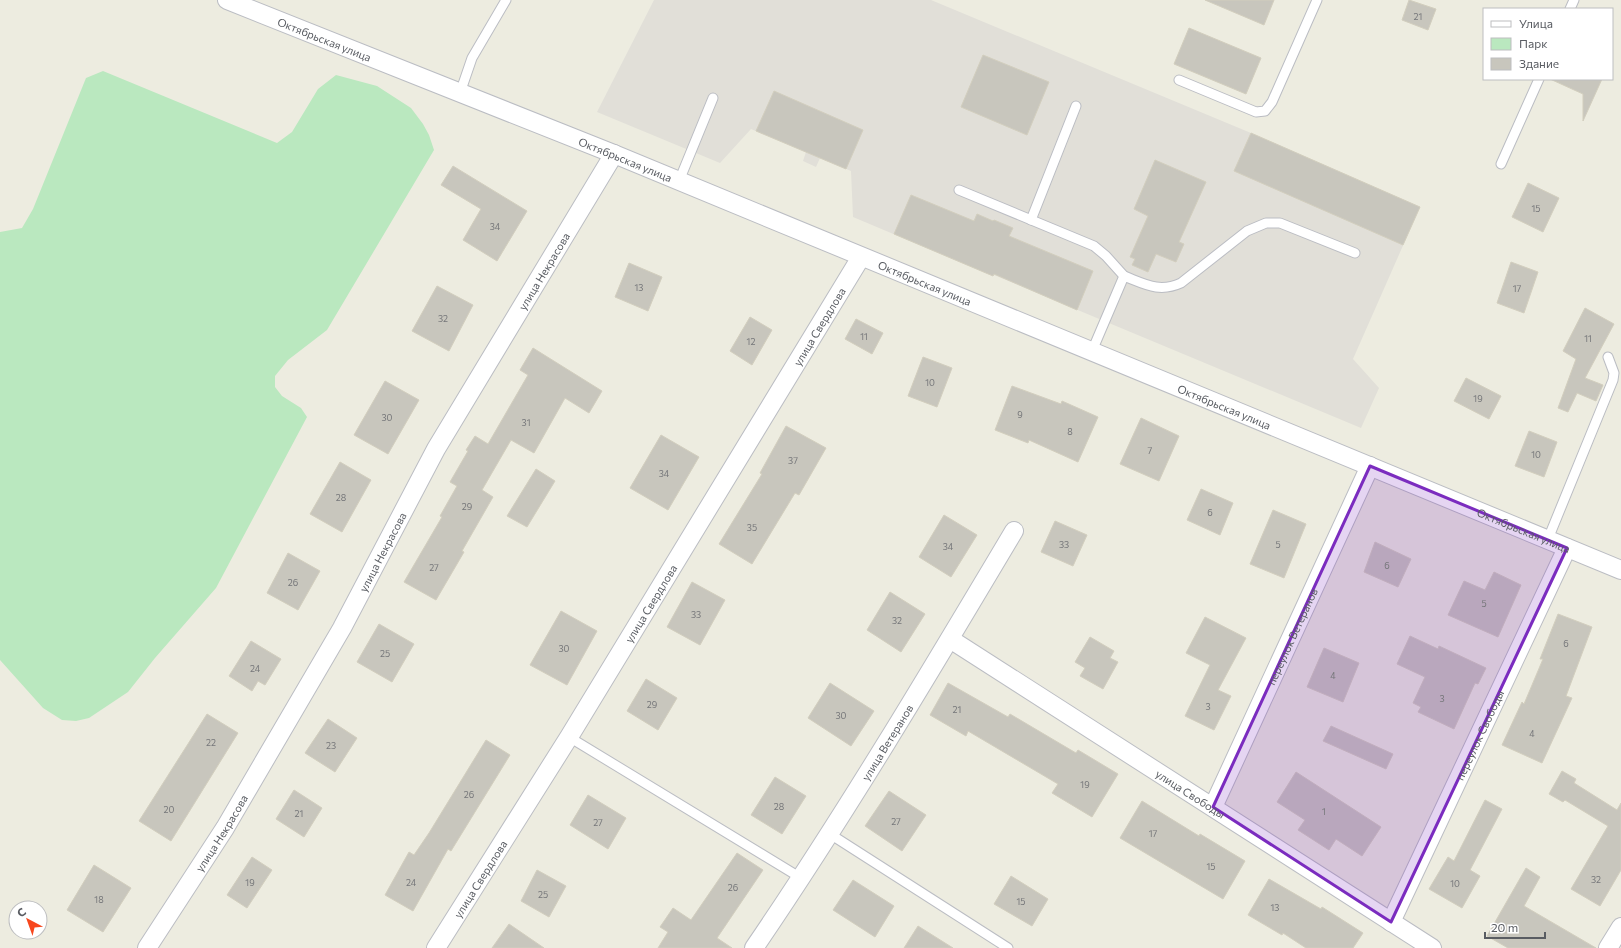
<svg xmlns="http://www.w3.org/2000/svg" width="1621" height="948" font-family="Commissioner,sans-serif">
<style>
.industrial{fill:#e1dfd8}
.green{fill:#bae8bf}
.building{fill:#c8c6bd;stroke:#d2cebe}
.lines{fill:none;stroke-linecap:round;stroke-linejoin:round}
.lane-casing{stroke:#bbbdc3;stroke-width:11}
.street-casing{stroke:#bbbdc3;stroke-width:20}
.lane{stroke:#fff;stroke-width:9}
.street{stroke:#fff;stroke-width:18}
.marked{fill:#7b2cbf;fill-opacity:0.2;stroke:#7b2cbf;stroke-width:3;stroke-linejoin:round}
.labels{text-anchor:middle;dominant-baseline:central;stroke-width:3;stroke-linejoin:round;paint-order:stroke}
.number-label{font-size:9px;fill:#757679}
.street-label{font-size:11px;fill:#595c62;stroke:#fff}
</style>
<rect width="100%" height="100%" fill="#edece0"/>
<!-- industrial -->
<polygon class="industrial" points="654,0 931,0 1251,133 1420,207 1353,359 1379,388 1361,428 994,275 993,276 853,217 851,171 820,158 816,167 803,161 806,152 751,129 720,163 597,112"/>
<!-- green -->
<polygon class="green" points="103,71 277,143 292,132 318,89 336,75 377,86 411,108 423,124 429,135 434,150 327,330 288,360 275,376 275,387 282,396 301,408 307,417 216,588 155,658 128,692 89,718 76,721 62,720 43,708 0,660 0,232 22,228 33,209 86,78"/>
<!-- building -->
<g class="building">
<polygon points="1205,0 1274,0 1264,25"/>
<polygon points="1409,0 1436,9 1428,30 1402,20"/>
<polygon points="1189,28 1261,58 1246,94 1174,64"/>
<polygon points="983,55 1049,82 1027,135 961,107"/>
<polygon points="1550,79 1602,79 1583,121 1583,94"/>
<polygon points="774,91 863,130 846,169 756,131"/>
<polygon points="1251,133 1420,207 1403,245 1234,171"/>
<polygon points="1155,160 1206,182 1179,242 1184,244 1176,262 1156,254 1148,272 1132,265 1135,259 1130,257 1148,216 1134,209"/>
<polygon points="453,166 527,211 497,261 463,240 481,209 441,185"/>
<polygon points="1528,183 1559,198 1543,232 1512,217"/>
<polygon points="911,195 974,221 977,214 993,221 994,220 1013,228 1009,236 1093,271 1077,310 994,274 993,276 894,234"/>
<polygon points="1511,262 1538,272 1524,313 1497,303"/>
<polygon points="629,263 662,277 648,311 615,297"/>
<polygon points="437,286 473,305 449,351 412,331"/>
<polygon points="1585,308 1614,324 1585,378 1603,385 1596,401 1577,393 1568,412 1558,408 1576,359 1563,351"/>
<polygon points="750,317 772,330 752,365 730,351"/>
<polygon points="856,319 883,333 872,354 845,339"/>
<polygon points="533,348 602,391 589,413 565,398 534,453 511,440 482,490 493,497 462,551 464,552 436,600 404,582 442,517 440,516 457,486 450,482 468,451 466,450 475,436 488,444 528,375 520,370"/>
<polygon points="923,357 952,368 937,407 908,396"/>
<polygon points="1466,378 1501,396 1489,419 1454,401"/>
<polygon points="385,381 419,400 388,454 354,435"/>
<polygon points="1012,386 1061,404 1062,401 1098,417 1078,462 1029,440 1028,443 995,430"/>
<polygon points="1141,418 1179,436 1159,481 1120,464"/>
<polygon points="786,426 826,448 799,495 795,493 752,564 719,544 762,474 760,473"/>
<polygon points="1529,431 1557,442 1544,477 1515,466"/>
<polygon points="661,435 699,457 668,510 630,488"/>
<polygon points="340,462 371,480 342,532 310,514"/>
<polygon points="536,469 555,481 527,527 507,516"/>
<polygon points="1201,489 1233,503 1220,535 1187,520"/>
<polygon points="1273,510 1306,524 1284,578 1250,564"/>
<polygon points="944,515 977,535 951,577 919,557"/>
<polygon points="1055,521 1087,535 1073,566 1041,552"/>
<polygon points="1375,542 1411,559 1398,587 1364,572"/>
<polygon points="288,553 320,571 298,610 267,593"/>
<polygon points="1494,572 1521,585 1498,637 1448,615 1464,581 1485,590"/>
<polygon points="692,582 725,600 700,645 667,627"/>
<polygon points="890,592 925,614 901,652 867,630"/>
<polygon points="561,611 597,631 567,685 530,665"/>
<polygon points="1558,614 1592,627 1566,696 1572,698 1542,763 1502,745 1522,702 1524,704 1543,659 1540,659"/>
<polygon points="1205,617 1246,638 1218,690 1231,696 1214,730 1185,716 1210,665 1186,653"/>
<polygon points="379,624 414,644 392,682 357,662"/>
<polygon points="1410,636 1438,649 1439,646 1486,668 1478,684 1475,683 1454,729 1418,712 1421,707 1413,703 1425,677 1397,664"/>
<polygon points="1090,637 1114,651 1110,658 1118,662 1103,689 1080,676 1085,668 1075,662"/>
<polygon points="251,641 281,659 265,685 258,681 252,691 229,676"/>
<polygon points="1324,648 1359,663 1343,702 1307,687"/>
<polygon points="646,679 677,698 658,730 627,711"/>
<polygon points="830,683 874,711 851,746 808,718"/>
<polygon points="948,683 1008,717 1010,714 1076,753 1078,750 1118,774 1092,817 1052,793 1058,784 968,731 966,736 930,715"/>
<polygon points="207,714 238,733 171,841 139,821"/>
<polygon points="328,719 357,738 335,772 305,753"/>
<polygon points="1331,726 1393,754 1386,769 1323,741"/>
<polygon points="486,740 510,755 451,851 448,849 413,911 385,895 409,852 414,855 429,833"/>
<polygon points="1562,771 1576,779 1574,783 1617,810 1621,803 1621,870 1600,906 1571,889 1608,826 1565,800 1563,802 1549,794"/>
<polygon points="1296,772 1381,827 1362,856 1336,839 1329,850 1298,830 1305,820 1277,802"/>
<polygon points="775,777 806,796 782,834 751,815"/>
<polygon points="294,790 322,808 304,837 276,819"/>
<polygon points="889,791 926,815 902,851 865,826"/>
<polygon points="588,795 626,818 608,849 570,825"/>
<polygon points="1485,800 1502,809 1470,870 1480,876 1462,908 1429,889 1448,857 1454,861"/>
<polygon points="1142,801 1199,836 1200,834 1245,861 1223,899 1120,838"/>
<polygon points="737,853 763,870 717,938 732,948 658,948 668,932 660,927 673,908 691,920"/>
<polygon points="252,857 272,870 247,908 227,895"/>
<polygon points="94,865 131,888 103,932 67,910"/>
<polygon points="1526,868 1540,877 1524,906 1596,948 1508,948 1487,936"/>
<polygon points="537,870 566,886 549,917 521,901"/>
<polygon points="1011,876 1048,899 1032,926 994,904"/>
<polygon points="1269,879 1321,909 1322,907 1363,933 1353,948 1306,948 1283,933 1282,935 1248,915"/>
<polygon points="853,880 894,906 875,937 833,910"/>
<polygon points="509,924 544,948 492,948"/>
<polygon points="918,926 953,948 904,948"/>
</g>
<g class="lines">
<defs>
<g id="lane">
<polyline points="1570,9 1574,0"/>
<polyline points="1179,80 1256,112 1265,111 1272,102 1317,0"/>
<polyline points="460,93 472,58 506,0"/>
<polyline points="1501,164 1539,79"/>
<polyline points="679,181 713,98"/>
<polyline points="959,190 1094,246 1106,256 1124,276"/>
<polyline points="1031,220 1076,106"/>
<path d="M1092 351 1124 276C1145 284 1159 293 1181 283L1247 231 1266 223H1280L1355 253"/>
<polyline points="1548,539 1613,380 1614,373 1608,357"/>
<polyline points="569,737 801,878"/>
<polyline points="830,834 1008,948"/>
</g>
<g id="street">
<path id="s1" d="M227 0 614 154 1621 570"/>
<path id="s2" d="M950 639 1432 948"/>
<path id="s3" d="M1213 807 1370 466"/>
<path id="s4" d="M1391 922 1567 548"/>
<path id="s5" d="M147 948 225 828 342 628 436 449 614 154"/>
<path id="s6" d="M436 948 569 737 861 257"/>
<path id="s7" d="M754 948C846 813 930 672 1014 531"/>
<polyline points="1608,948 1621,927"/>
</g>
</defs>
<!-- lane casing -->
<use href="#lane" class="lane-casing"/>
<!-- street casing -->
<use href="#street" class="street-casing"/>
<!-- lane -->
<use href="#lane" class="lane"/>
<!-- street -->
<use href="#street" class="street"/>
</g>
<!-- marked area -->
<path class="marked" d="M1370 466 1567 548 1391 922 1213 807Z"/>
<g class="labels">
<!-- number labels -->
<g class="number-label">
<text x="1418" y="16">21</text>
<text x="1536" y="208">15</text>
<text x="495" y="226">34</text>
<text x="639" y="287">13</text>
<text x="1517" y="288">17</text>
<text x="443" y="318">32</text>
<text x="864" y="336">11</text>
<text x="1588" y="338">11</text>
<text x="751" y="341">12</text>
<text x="930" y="382">10</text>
<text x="1478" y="398">19</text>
<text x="1020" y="414">9</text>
<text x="387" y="417">30</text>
<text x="526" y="422">31</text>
<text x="1070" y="431">8</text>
<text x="1150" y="450">7</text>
<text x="1536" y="454">10</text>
<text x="793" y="460">37</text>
<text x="664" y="473">34</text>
<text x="341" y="497">28</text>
<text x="467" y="506">29</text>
<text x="1210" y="512">6</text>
<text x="752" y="527">35</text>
<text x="1064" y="544">33</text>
<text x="1278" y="544">5</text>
<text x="948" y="546">34</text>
<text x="1387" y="565">6</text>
<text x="434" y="567">27</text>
<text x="293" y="582">26</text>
<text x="1484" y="603">5</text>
<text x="696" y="614">33</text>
<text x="897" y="620">32</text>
<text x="1566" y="643">6</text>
<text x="564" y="648">30</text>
<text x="385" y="653">25</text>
<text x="255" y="668">24</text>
<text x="1333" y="675">4</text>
<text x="1442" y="698">3</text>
<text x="652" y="704">29</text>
<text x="1208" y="706">3</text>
<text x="957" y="709">21</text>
<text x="841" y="715">30</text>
<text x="1532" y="733">4</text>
<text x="211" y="742">22</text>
<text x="331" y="745">23</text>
<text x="1085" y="784">19</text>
<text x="469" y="794">26</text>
<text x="779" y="806">28</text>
<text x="169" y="809">20</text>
<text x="1324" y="811">1</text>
<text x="299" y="813">21</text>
<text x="896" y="821">27</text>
<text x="598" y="822">27</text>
<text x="1153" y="833">17</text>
<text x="1211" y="866">15</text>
<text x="1596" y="879">32</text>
<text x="250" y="882">19</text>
<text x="411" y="882">24</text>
<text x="1455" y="883">10</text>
<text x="733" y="887">26</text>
<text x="543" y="894">25</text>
<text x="99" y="899">18</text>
<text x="1021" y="901">15</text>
<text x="1275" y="907">13</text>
</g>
<!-- street labels -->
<g class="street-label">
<text stroke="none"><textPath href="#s1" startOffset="105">Октябрьская улица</textPath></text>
<text stroke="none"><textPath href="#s1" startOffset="429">Октябрьская улица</textPath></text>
<text stroke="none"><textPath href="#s5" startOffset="785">улица Некрасова</textPath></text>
<text stroke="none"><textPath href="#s1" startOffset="753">Октябрьская улица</textPath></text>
<text stroke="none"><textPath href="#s6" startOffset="730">улица Свердлова</textPath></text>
<text stroke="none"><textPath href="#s1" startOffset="1077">Октябрьская улица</textPath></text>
<text stroke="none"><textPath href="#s1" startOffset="1401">Октябрьская улица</textPath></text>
<text stroke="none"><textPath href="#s5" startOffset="461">улица Некрасова</textPath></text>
<text stroke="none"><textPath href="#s6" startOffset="406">улица Свердлова</textPath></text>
<text stroke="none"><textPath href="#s3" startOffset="188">переулок Ветеранов</textPath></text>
<text stroke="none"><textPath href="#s4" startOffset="207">переулок Свободы</textPath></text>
<text stroke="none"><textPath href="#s7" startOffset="245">улица Ветеранов</textPath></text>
<text stroke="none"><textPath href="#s2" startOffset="286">улица Свободы</textPath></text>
<text stroke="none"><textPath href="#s5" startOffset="137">улица Некрасова</textPath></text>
<text stroke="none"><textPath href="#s6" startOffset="82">улица Свердлова</textPath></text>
</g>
</g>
<!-- legend -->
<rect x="1483" y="8" width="130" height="72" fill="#ffffff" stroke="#bdbec0"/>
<rect x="1491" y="21" width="20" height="6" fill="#ffffff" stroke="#bdbec0"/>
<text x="1519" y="28" font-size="12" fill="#595c62">Улица</text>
<rect x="1491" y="38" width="20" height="12" fill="#bae8bf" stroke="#bdbec0"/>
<text x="1519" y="48" font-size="12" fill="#595c62">Парк</text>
<rect x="1491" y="58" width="20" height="12" fill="#c8c6bd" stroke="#bdbec0"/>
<text x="1519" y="68" font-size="12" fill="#595c62">Здание</text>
<!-- north arrow -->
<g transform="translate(28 920) rotate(319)"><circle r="19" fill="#ffffff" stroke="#bdbec0"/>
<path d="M0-3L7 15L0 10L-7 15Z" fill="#f7471d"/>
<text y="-6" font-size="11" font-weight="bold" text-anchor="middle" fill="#595c62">С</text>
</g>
<!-- scale -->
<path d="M1485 932v6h60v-6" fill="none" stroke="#595c62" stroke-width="2"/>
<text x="1491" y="932" font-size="12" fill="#595c62" stroke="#ffffff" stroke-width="3" paint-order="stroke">20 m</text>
</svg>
